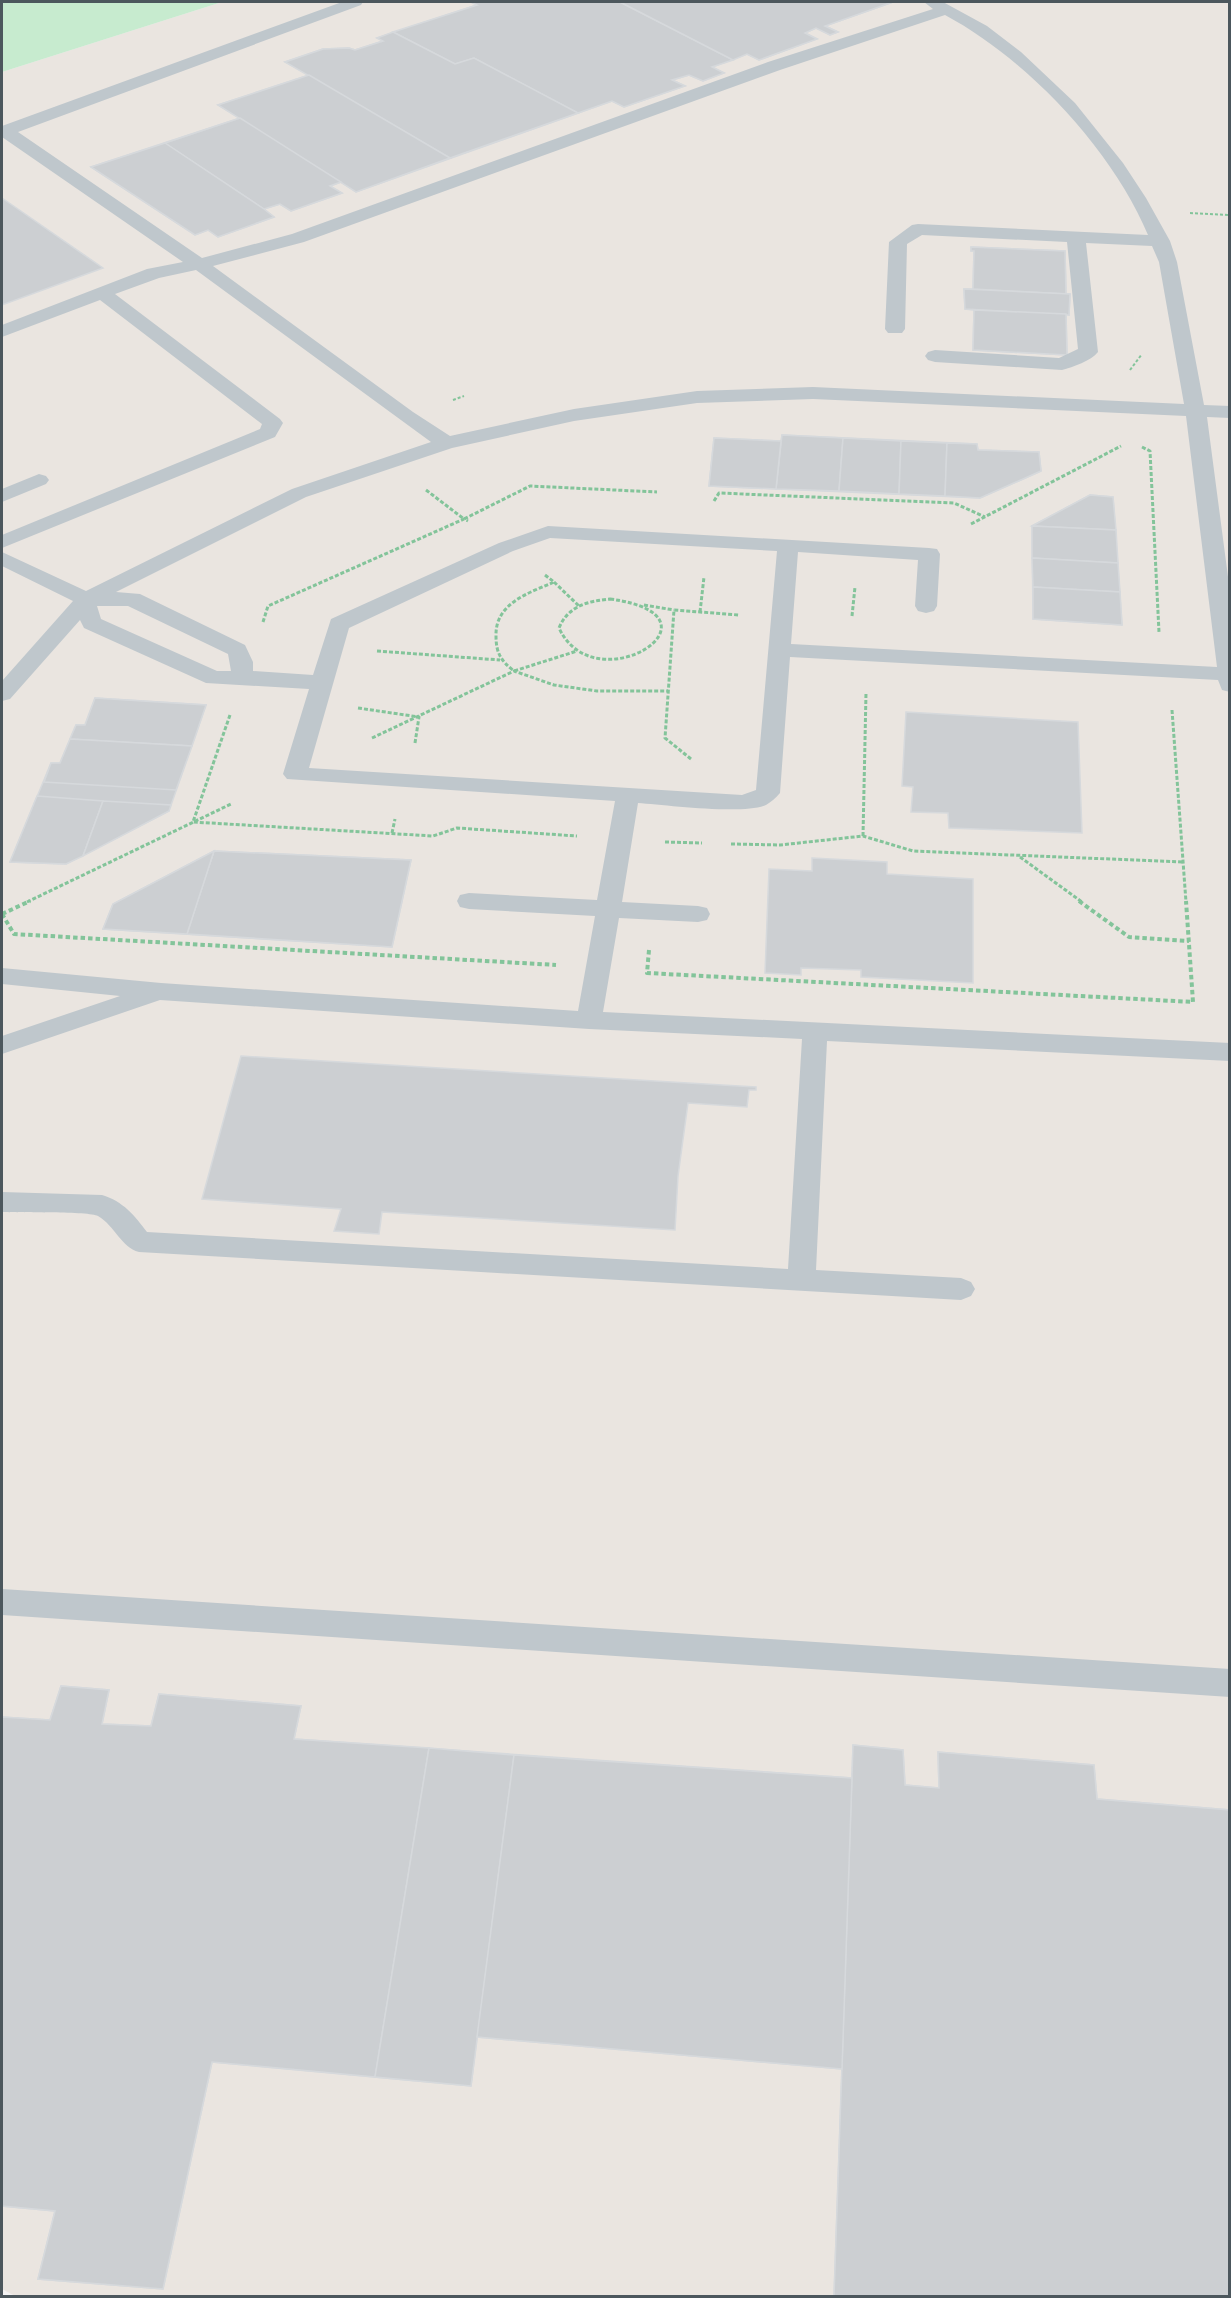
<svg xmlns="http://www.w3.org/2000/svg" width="1231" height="2298" font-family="Arial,sans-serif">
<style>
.commercial{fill:#eae5e0}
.green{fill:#c7ebcf}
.building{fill:#cccfd2;stroke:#d6d9dc;stroke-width:1.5}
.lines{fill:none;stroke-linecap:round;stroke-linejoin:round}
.path-far2{stroke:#83c49a;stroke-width:2;stroke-dasharray:3 2;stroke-linecap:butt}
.path-far1{stroke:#83c49a;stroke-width:3;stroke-dasharray:4 2;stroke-linecap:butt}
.path{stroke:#83c49a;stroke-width:4;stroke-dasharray:4.5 3;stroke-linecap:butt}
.service{fill:#bfc7cc;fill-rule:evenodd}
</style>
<rect width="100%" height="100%" fill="#f3f2f2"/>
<!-- commercial -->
<polygon class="commercial" points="222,2 1229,2 1229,2296 15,2296 2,2289 2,72"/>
<!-- green -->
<polygon class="green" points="2,2 222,2 2,72"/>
<!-- building -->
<g class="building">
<polygon points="471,2 893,2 825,26 838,32 830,35 816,28 805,33 817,39 759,60 747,54 712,67 724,73 703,81 689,75 672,80 685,86 624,107 612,101 356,192 341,182 330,186 342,193 291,211 280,204 264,209 274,217 218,237 208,230 195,235 91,167 240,118 218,105 309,75 285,62 323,49 349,48 355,50 383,41 377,38 477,5"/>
<polygon points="471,2 620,2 733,60 712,67 724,73 703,81 689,75 672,80 685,86 624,107 612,101 578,113 474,58 455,64 393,32 477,5"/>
<polygon points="620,2 893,2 825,26 838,32 830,35 816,28 805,33 817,39 759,60 747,54 733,60"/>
<polygon points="393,32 455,64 474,58 578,113 450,158 285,62 323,49 349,48 355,50 383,41 377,38"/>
<polygon points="309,75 450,158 356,192 218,105"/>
<polygon points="240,118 341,182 330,186 342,193 291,211 280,204 264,209 165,143"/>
<polygon points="165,143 264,209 274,217 218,237 208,230 195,235 91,167"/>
<polygon points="2,198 103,268 2,305"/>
<polygon points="971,247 1065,251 1066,294 1070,294 1069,315 1066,314 1067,355 973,350 974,310 965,309 964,289 973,289 974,251 971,251"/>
<polygon points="971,247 1065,251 1066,294 973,289 974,251 971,251"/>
<polygon points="964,289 1070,294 1069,315 965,309"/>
<polygon points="974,310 1066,314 1067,355 973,350"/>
<polygon points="782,435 977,444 978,450 1039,452 1041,471 980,498 709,486 714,438 781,441"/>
<polygon points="782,435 843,438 839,491 776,489"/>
<polygon points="714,438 781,441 776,489 709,486"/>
<polygon points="843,438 901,441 899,494 839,491"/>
<polygon points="901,441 947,443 945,496 899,494"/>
<polygon points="947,443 977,444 978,450 1039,452 1041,471 980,498 945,496"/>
<polygon points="1090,495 1113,497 1122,625 1033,619 1032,526"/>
<polygon points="1090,495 1113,497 1116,530 1032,526"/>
<polygon points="1032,526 1116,530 1118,563 1032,558"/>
<polygon points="1032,558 1118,563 1120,592 1033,587"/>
<polygon points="1033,587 1120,592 1122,625 1033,619"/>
<polygon points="95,698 206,705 169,811 66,864 10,862 51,763 60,763 76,725 85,725"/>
<polygon points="95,698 206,705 192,746 70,739 76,725 85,725"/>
<polygon points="906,712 1078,722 1082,833 949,828 948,813 911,812 913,787 902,786"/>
<polygon points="70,739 192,746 176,790 44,782 51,763 60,763"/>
<polygon points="37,796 103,801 83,856 66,864 10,862"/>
<polygon points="103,801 171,805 169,811 83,856"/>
<polygon points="214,851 411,860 392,947 103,929 113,904"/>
<polygon points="214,851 411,860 392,947 187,934"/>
<polygon points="214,851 187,934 103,929 113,904"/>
<polygon points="812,858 887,862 887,874 973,879 973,983 861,977 861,970 801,968 801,975 765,973 769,869 812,871"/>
<polygon points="241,1056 688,1083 756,1087 756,1090 749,1090 747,1107 688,1103 678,1176 675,1230 382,1212 379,1234 334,1231 341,1209 202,1199"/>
<polygon points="61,1686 109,1690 102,1724 151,1726 159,1694 301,1706 294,1739 852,1778 853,1745 903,1750 905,1785 939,1788 938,1752 1094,1765 1097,1799 1230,1810 1230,2296 834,2296 842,2069 477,2037 471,2086 212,2062 163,2289 38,2279 55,2211 2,2206 2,1717 50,1720"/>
<polygon points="61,1686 109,1690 102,1724 151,1726 159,1694 301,1706 294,1739 429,1748 375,2077 212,2062 163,2289 38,2279 55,2211 2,2206 2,1717 50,1720"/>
<polygon points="853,1745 903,1750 905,1785 939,1788 938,1752 1094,1765 1097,1799 1230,1810 1230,2296 834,2296"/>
<polygon points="429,1748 514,1755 471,2086 375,2077"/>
<polygon points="514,1755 852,1778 842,2069 477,2037"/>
</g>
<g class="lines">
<!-- path-far2 -->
<g class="path-far2">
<polyline points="1190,213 1230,215"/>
<polyline points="1130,370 1142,354"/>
<polyline points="453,400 464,396"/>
</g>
<!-- path-far1 -->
<g class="path-far1">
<polyline points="1142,447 1150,451 1159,632"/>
<polyline points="426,490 464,519 530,486 657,492"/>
<polyline points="714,501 719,493 954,503 985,517"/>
<polyline points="971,524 1121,446"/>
<path d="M545 575 554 582C529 593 495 603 496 636 496 653 501 661 514 671L577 651"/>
<polyline points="554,582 579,606"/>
<path d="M610 599C736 616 595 706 559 628 568 606 588 601 610 599Z"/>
<polyline points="644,605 674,610"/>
<polyline points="700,612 704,577"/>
<polyline points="852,616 855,587"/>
<polyline points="263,622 268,606 464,519 468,521"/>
<polyline points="377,651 500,660"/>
<polyline points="358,708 419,717 415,743"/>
<polyline points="1172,710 1186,902"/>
<polyline points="230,715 193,822 433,836 457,828 577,836"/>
<polyline points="372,738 514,671 554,685 597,691 668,691"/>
<polyline points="691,759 665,738 674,610 739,615"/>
<polyline points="392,833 395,819"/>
<polyline points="863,836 866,693"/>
<polyline points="665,842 702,843"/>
<polyline points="731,844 780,845 863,836 913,851 1183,862"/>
<polyline points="1020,857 1082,902"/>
<polyline points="27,902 231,804"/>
</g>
<!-- path -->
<g class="path">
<polyline points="1079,901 1129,937 1189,941"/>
<polyline points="2,914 14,934 556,965"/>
<polyline points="2,914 30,901"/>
<polyline points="649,950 647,973 1193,1002 1186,901"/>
</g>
<!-- service -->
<g class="service">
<path d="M342 2H363L361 5 18 132 202 258 292 234 768 62 933 9 924 2H943L987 26 1021 52 1075 103 1123 163 1146 198 1170 241 1177 262 1204 405 1230 406V418L1207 417 1230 592V692L1222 690 1218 680 790 657 780 793C776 798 771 802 766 805 744 815 666 805 638 803L622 902 698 906 707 908 710 914 707 920 698 922 619 918 603 1012 1230 1043V1061L827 1041 816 1270 961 1278 971 1282 975 1289 971 1296 961 1300 139 1252C121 1247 115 1226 98 1216 89 1211 18 1213 2 1212V1192L102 1195C123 1201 135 1216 147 1232L788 1269 802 1039 589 1029 160 1000 2 1054V1036L120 996 2 984V968L161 983 578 1011 595 916 469 909 460 907 457 901 460 895 469 893 597 900 615 801 287 779 283 774 309 689 206 683 84 628 80 620 10 699 2 701V681L73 601 2 566V552L86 591 292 489 431 442 196 270 159 278 115 294 280 419 283 423 275 437 2 548V535L260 429 262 424 100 300 2 337V325L147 269 183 262 2 137V126ZM945 15C1027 59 1112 149 1148 235L918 224 912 225 889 242 885 329 888 333H902L905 329 907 244 922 235 1067 242 1078 349 1059 358 935 350 928 352 925 356 928 360 935 362 1062 370C1073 367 1091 361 1098 352L1086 243 1152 246 1159 262 1184 404 813 387 697 391 574 409 450 436 413 412 213 266 304 242 780 70ZM813 399 1186 416 1217 667 791 644 798 552 918 560 915 606 918 611 926 613 934 611 937 606 940 554 937 549 929 548 548 526 499 543 331 619 313 675 253 671V662L245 645 140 594 116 592 306 497 452 448 574 421 697 403ZM550 538 777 551 756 790 742 795 309 768 349 628 513 551ZM97 606H128L228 654 231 671H217L101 619Z"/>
<polygon points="39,474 46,476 49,480 46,484 2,502 2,489"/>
<polygon points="2,1589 1230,1669 1230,1697 2,1615"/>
</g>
</g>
<!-- border -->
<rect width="1231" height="2298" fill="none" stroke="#4c575d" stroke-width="6"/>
</svg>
